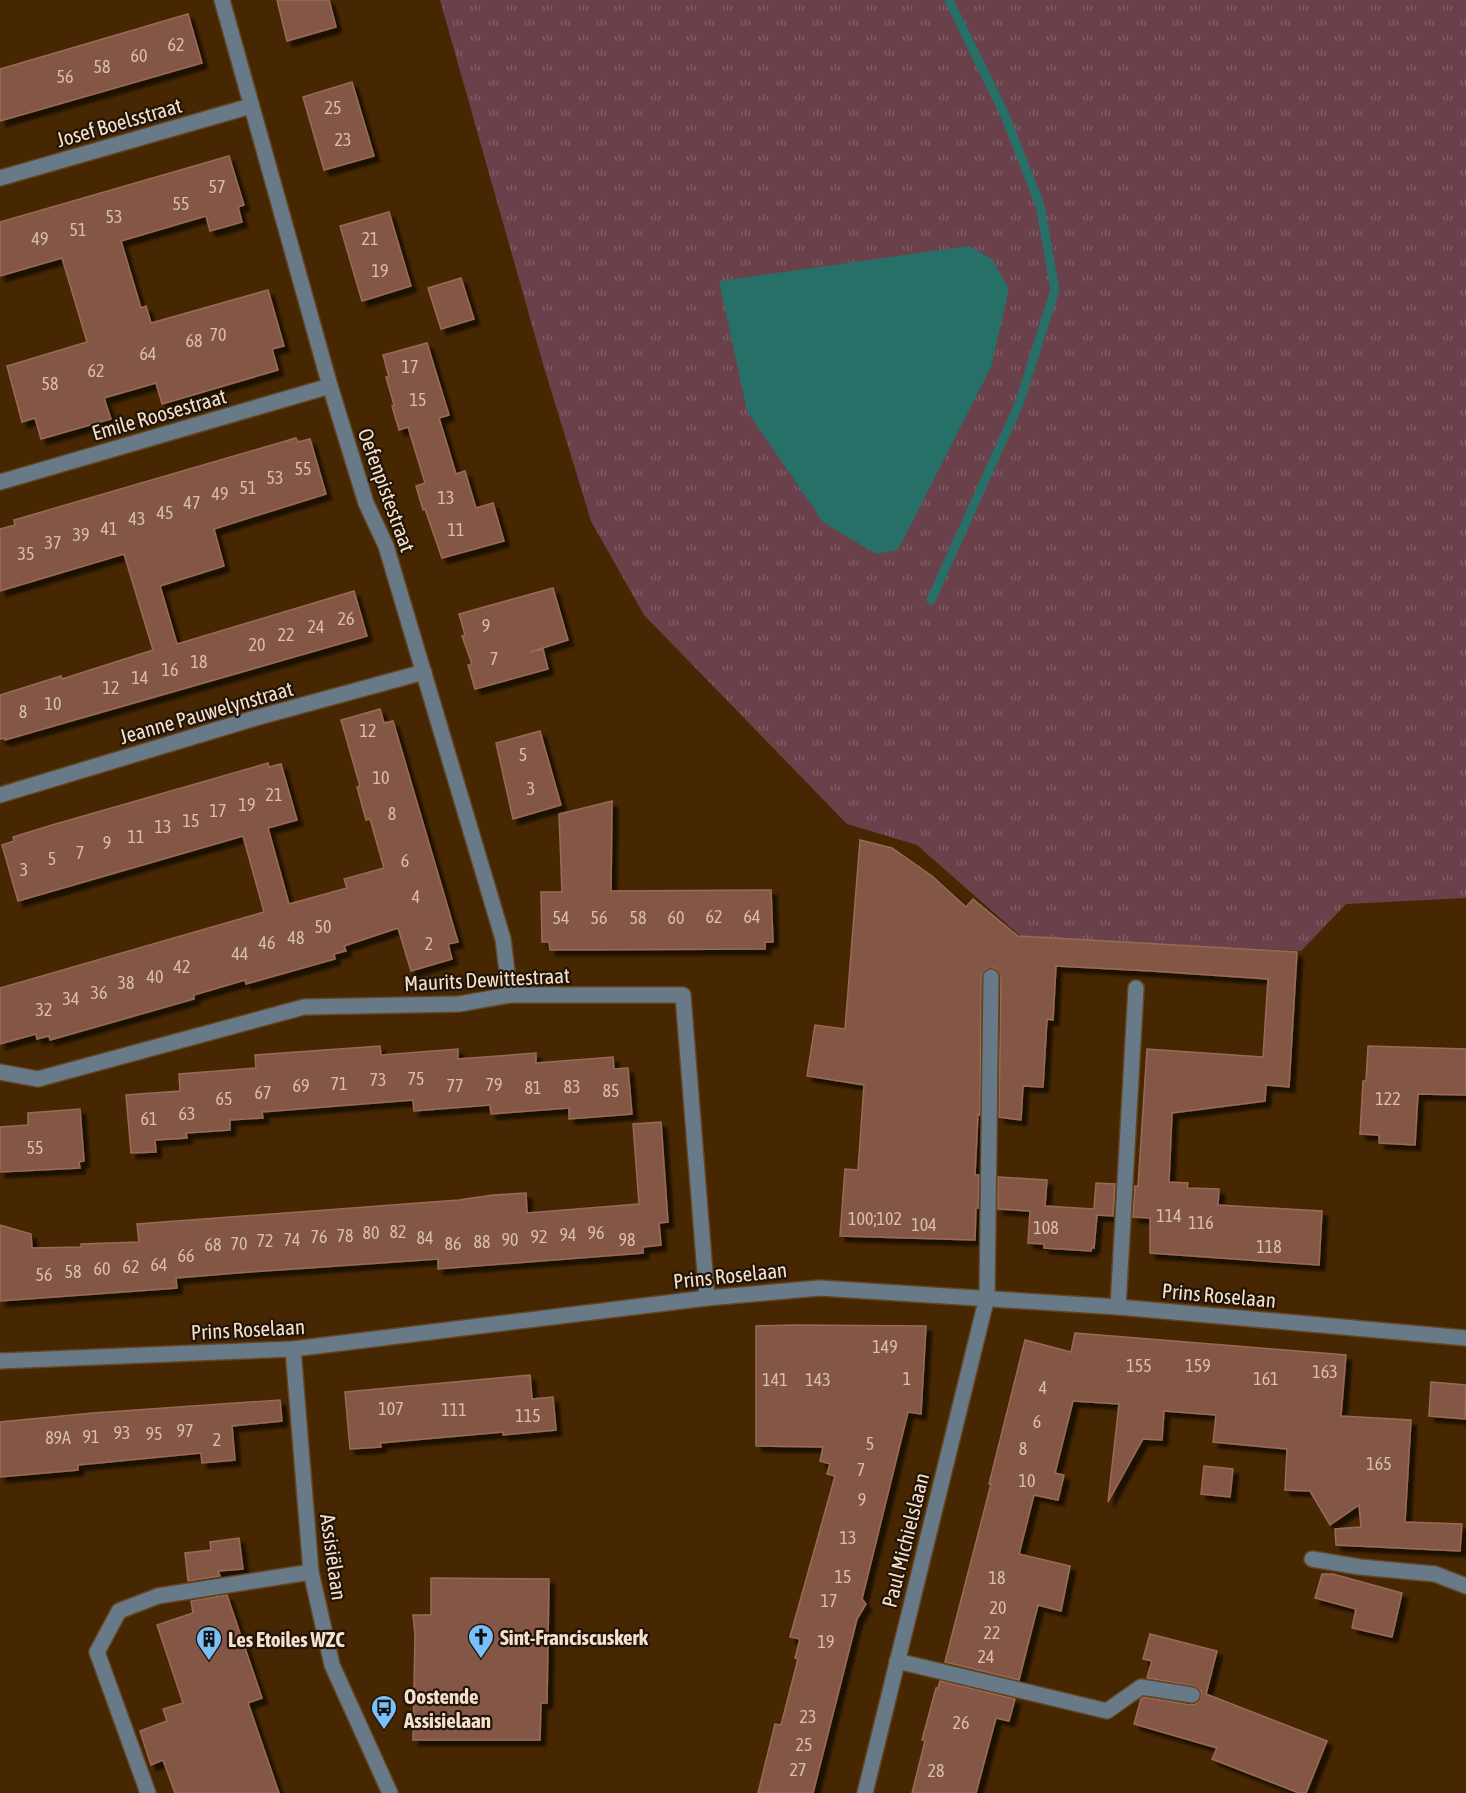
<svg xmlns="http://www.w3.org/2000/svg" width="1466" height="1793" font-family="'Asap Condensed',sans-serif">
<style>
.grass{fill:url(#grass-tufts)}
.water{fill:#277067}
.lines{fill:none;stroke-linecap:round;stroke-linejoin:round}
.stream{stroke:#277067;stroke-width:9}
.building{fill:#845744;stroke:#996b57;stroke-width:1.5;filter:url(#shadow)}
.minor-casing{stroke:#624523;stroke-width:18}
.minor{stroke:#687987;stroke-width:15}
.labels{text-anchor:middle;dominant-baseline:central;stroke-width:4.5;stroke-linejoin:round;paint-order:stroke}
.number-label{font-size:18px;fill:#d8beac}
.street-label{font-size:21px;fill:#f4e0ce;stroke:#221406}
.poi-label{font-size:21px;font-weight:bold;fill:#f4e0ce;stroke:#221406;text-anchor:start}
</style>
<defs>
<pattern id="grass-tufts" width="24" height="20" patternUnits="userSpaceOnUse" patternTransform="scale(1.5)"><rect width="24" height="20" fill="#6a414b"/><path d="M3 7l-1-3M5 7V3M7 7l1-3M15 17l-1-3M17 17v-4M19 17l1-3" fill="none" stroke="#805c64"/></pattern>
<filter id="shadow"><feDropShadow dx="5.5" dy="5.5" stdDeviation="1.5" flood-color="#0009"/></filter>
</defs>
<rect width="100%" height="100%" fill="#462702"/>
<!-- grass -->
<polygon class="grass" points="440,0 1466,0 1466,898 1346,904 1301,951 1032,937 1027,942 917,845 847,824 644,615 591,521 543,364"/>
<!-- water -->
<polygon class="water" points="969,246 992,259 1009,289 991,367 898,550 876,554 823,522 747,411 719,281"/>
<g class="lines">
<!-- stream -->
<polyline class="stream" points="931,600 1019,404 1055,290 1040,205 1004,113 949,0"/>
</g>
<!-- building -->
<g class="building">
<polygon points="277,0 329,0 336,27 287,41"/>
<polygon points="188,14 202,63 0,121 0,69"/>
<polygon points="352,82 374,156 324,170 303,97"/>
<polygon points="229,156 244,205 238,207 242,222 210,231 206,216 121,241 141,308 146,306 151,323 268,290 284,346 272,349 278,370 162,404 156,383 104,398 111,419 41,439 35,418 22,422 7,366 87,342 62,258 0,276 0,222"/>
<polygon points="389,212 411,286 362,301 340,226"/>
<polygon points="461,278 474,319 441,329 428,288"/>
<polygon points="427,343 449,415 439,418 456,474 465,471 476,508 493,503 504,541 442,558 425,509 423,510 416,486 425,483 408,427 399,430 392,406 394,405 386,377 389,377 383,355"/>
<polygon points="296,438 298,442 310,439 326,494 214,529 224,566 160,586 177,644 354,591 367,636 5,740 5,738 0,739 0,695 61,676 62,679 153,650 124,554 0,591 0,529 15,525 14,520"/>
<polygon points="553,588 568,640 530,652 543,649 548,669 475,689 468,665 472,664 462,636 465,635 459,614"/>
<polygon points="380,709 384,723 393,721 458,942 448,944 452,959 411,971 398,928 344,946 346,951 334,954 335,959 246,984 245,980 194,995 194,999 50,1040 49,1036 37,1039 36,1034 0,1044 0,988 264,912 243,836 18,901 2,845 14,841 13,837 52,825 268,763 269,767 281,764 297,820 268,828 289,904 347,888 344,879 384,868 370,819 366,820 357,787 360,786 341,720"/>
<polygon points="540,731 561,805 513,819 496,743"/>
<polygon points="612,801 611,891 771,890 773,942 765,942 765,949 550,950 549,942 542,942 541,892 562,892 559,814"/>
<polygon points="860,840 892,848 932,876 966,907 973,899 1018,936 1297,952 1289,1087 1266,1085 1265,1101 1172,1113 1169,1182 1188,1183 1187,1188 1219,1189 1218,1205 1322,1211 1319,1265 1150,1253 1150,1218 1133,1217 1135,1186 1138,1186 1147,1049 1263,1057 1268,979 1151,971 1056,966 1053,1020 1047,1019 1043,1087 1023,1086 1021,1120 999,1117 1001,977 995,968 986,969 981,977 980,1115 978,1114 975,1175 979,1175 978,1208 976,1208 975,1240 840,1236 845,1169 858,1170 864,1085 807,1076 815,1025 845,1029"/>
<polygon points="380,1046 381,1055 458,1049 458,1059 536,1053 536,1063 613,1057 614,1069 628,1068 632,1114 569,1119 569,1108 491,1114 490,1105 414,1111 413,1100 262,1112 263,1118 230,1120 230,1130 186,1133 187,1138 155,1140 156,1152 131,1153 126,1095 180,1091 179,1074 256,1068 255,1055"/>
<polygon points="1368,1046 1466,1049 1466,1095 1418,1094 1415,1145 1379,1143 1379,1135 1360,1134 1363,1081 1366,1081"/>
<polygon points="80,1109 84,1161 79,1162 80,1168 0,1172 0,1127 28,1125 28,1113"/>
<polygon points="661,1122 668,1222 659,1223 661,1245 643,1247 643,1253 438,1269 438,1259 236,1273 176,1278 177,1288 0,1301 0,1225 31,1234 32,1248 81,1247 81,1244 139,1242 137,1224 459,1200 493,1195 526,1193 527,1213 639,1204 633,1124"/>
<polygon points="998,1177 1047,1180 1045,1206 1094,1209 1096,1183 1115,1184 1113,1216 1097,1215 1094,1248 1092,1247 1091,1251 1044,1248 1044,1244 1028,1243 1030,1211 998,1209"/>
<polygon points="794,1325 926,1326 921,1414 908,1412 862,1599 866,1604 857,1619 813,1793 758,1793 775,1724 781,1725 798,1659 795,1658 800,1639 790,1637 835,1476 827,1474 830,1464 820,1461 823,1447 756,1446 756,1326"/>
<polygon points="1075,1333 1346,1355 1341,1416 1411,1420 1405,1522 1462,1524 1460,1551 1336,1545 1335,1529 1361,1527 1359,1505 1330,1525 1310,1491 1285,1490 1287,1449 1213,1442 1216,1415 1164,1411 1162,1440 1143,1439 1108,1502 1119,1404 1073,1401 1055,1473 1064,1475 1058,1500 1034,1495 1019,1554 1070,1566 1061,1611 1038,1605 1019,1680 945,1662 991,1484 989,1484 1025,1340 1071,1352"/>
<polygon points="530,1375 532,1399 553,1397 556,1430 503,1435 503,1432 380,1443 381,1447 350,1449 345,1392"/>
<polygon points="1431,1382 1466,1385 1465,1419 1429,1416"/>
<polygon points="280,1400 282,1421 232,1426 235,1460 202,1463 201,1453 78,1465 78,1470 0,1477 0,1422 93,1413"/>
<polygon points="1204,1466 1233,1469 1230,1497 1201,1494"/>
<polygon points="239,1538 243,1569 218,1571 220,1576 188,1581 185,1553 211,1550 210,1542"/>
<polygon points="1322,1574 1333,1574 1402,1593 1392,1637 1352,1628 1356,1609 1315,1598"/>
<polygon points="431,1578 549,1579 547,1703 541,1703 540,1740 413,1740 415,1634 413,1615 431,1615"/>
<polygon points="227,1595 262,1698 248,1703 279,1793 175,1793 163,1760 151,1765 140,1731 167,1721 163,1709 183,1703 157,1625 193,1613 191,1601"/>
<polygon points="1150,1634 1217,1651 1206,1694 1327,1741 1306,1793 1299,1793 1212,1759 1217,1748 1134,1724 1141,1699 1143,1697 1191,1705 1196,1704 1201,1697 1201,1691 1194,1686 1147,1678 1152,1661 1143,1659"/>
<polygon points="940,1681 1015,1699 1009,1721 996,1718 976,1793 912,1793 925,1741 922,1740 936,1688 938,1688"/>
</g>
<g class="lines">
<defs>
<g id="minor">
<polyline points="222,0 330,386 366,503 386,546 503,939 510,995"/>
<polyline points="0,178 251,106"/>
<polyline points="0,482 330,386"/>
<polyline points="0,795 259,717 424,672"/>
<polyline points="0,1072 38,1079 304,1007 459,1004 510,995 683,995 707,1298"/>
<polyline points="1118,1307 1136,988"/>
<polyline points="293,1349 311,1572 332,1665 390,1793"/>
<polyline points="0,1361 293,1349 707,1298 820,1288 1118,1307 1466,1338"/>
<polyline points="1312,1559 1360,1567 1435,1574 1466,1586"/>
<polyline points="897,1661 1107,1711 1141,1687 1192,1695"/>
<polyline points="148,1793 97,1652 119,1611 158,1596 311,1572"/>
<polyline points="865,1793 987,1297 991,977"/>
</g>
</defs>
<!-- minor casing -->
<use href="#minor" class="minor-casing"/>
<!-- minor -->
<use href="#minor" class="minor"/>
</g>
<!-- icons -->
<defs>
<symbol id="church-pin" viewBox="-11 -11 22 30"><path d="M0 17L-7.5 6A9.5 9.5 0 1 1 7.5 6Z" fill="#79bff8" stroke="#221406"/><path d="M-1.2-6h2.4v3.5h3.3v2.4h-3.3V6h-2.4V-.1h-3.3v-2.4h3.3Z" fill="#111"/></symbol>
<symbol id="building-pin" viewBox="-11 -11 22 30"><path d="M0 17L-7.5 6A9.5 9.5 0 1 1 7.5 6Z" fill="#79bff8" stroke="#221406"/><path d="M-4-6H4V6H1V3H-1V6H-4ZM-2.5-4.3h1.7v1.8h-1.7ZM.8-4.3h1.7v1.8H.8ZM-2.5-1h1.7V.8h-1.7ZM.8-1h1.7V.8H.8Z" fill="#111"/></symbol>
<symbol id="bus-pin" viewBox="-11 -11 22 30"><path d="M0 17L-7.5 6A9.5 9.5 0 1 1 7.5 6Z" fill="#79bff8" stroke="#221406"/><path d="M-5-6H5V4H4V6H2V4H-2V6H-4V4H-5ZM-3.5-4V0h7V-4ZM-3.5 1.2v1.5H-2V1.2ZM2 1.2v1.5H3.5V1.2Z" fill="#111"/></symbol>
</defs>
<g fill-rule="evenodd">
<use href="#church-pin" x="466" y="1622" width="30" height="40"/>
<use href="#building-pin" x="194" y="1624" width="30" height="40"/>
<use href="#bus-pin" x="369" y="1693" width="30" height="40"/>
</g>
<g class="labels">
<!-- number labels -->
<g class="number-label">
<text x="176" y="44">62</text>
<text x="139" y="55">60</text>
<text x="102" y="66">58</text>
<text x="65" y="76">56</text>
<text x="333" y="107">25</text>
<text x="343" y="139">23</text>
<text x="217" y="186">57</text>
<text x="181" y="203">55</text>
<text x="114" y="216">53</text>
<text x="78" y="229">51</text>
<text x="40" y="238">49</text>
<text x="370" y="238">21</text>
<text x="380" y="270">19</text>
<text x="218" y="334">70</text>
<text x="194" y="340">68</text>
<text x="148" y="353">64</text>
<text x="410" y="366">17</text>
<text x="96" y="370">62</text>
<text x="50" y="383">58</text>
<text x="418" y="399">15</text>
<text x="303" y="468">55</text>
<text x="275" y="477">53</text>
<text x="248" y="487">51</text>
<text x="220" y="493">49</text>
<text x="446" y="497">13</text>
<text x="192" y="502">47</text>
<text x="165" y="512">45</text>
<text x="137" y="518">43</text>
<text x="109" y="528">41</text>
<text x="456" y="529">11</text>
<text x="81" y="534">39</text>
<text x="53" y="542">37</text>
<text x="26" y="553">35</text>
<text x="346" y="618">26</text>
<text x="486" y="625">9</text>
<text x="316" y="626">24</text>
<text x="286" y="634">22</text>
<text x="257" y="644">20</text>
<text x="494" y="658">7</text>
<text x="199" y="661">18</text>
<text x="170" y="669">16</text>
<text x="140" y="677">14</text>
<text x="111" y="687">12</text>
<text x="53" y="703">10</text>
<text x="23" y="711">8</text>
<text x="368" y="730">12</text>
<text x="523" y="754">5</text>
<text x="381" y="777">10</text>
<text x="531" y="788">3</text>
<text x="274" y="794">21</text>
<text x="247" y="804">19</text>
<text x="218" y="810">17</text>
<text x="392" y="813">8</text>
<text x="191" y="820">15</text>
<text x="163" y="826">13</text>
<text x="136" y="836">11</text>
<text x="107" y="842">9</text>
<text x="80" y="852">7</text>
<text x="52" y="858">5</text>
<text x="405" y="860">6</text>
<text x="24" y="869">3</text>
<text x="416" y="896">4</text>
<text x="714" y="916">62</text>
<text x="752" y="916">64</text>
<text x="561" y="917">54</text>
<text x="599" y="917">56</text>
<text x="638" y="917">58</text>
<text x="676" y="917">60</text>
<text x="323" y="926">50</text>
<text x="296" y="937">48</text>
<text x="267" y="942">46</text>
<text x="429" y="943">2</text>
<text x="240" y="953">44</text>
<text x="182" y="966">42</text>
<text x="155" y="976">40</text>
<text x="126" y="982">38</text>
<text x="99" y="992">36</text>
<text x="71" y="998">34</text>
<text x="44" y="1009">32</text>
<text x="416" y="1078">75</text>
<text x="378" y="1079">73</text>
<text x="339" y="1083">71</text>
<text x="494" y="1084">79</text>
<text x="301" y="1085">69</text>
<text x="455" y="1085">77</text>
<text x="572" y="1086">83</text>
<text x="533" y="1087">81</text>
<text x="611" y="1090">85</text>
<text x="263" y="1092">67</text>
<text x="224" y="1098">65</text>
<text x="1388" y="1098">122</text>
<text x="187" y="1113">63</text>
<text x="149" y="1118">61</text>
<text x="35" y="1147">55</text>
<text x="1169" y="1215">114</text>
<text x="875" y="1218">100;102</text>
<text x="1201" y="1222">116</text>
<text x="924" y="1224">104</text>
<text x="1046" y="1227">108</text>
<text x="398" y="1231">82</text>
<text x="371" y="1232">80</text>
<text x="596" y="1232">96</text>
<text x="568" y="1234">94</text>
<text x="345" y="1235">78</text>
<text x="319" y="1236">76</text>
<text x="539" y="1236">92</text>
<text x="425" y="1237">84</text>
<text x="292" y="1239">74</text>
<text x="510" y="1239">90</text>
<text x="627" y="1239">98</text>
<text x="265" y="1240">72</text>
<text x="482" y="1241">88</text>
<text x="239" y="1243">70</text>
<text x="453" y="1243">86</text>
<text x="213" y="1244">68</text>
<text x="1269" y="1246">118</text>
<text x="186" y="1255">66</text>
<text x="159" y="1264">64</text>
<text x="131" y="1266">62</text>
<text x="102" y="1268">60</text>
<text x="73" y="1271">58</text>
<text x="44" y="1274">56</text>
<text x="885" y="1346">149</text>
<text x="1139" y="1365">155</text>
<text x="1198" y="1365">159</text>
<text x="1325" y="1371">163</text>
<text x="907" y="1378">1</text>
<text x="1266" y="1378">161</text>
<text x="775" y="1379">141</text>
<text x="818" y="1379">143</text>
<text x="1043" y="1387">4</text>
<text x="391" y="1408">107</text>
<text x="454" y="1409">111</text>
<text x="528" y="1415">115</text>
<text x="1037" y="1421">6</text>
<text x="185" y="1430">97</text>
<text x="122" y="1432">93</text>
<text x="154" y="1433">95</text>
<text x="91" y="1436">91</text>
<text x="58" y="1437">89A</text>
<text x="217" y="1439">2</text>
<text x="870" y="1443">5</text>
<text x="1023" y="1448">8</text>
<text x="1379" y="1463">165</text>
<text x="861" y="1469">7</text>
<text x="1027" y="1480">10</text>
<text x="862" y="1499">9</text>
<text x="848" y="1537">13</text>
<text x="843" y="1576">15</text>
<text x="997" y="1577">18</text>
<text x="829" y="1600">17</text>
<text x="998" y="1607">20</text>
<text x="992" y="1632">22</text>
<text x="826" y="1641">19</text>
<text x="986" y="1656">24</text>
<text x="808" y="1716">23</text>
<text x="961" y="1722">26</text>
<text x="804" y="1744">25</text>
<text x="798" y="1769">27</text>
<text x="936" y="1770">28</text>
</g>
<!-- street labels -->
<g class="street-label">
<text transform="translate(119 122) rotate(-16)">Josef Boelsstraat</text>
<text transform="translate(159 414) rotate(-16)">Emile Roosestraat</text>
<text transform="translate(387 490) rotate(70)">Oefenpistestraat</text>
<text transform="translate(206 712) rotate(-16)">Jeanne Pauwelynstraat</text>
<text transform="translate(487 979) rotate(-3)">Maurits Dewittestraat</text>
<text transform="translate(730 1275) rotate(-6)">Prins Roselaan</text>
<text transform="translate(1219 1295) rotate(5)">Prins Roselaan</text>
<text transform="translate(248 1329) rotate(-3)">Prins Roselaan</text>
<text transform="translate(905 1540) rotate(-76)">Paul Michielslaan</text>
<text transform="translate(334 1557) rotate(82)">Assisiëlaan</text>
</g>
<!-- poi labels -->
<g class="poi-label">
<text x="500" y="1637">Sint-Franciscuskerk</text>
<text x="228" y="1639">Les Etoiles WZC</text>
<text x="404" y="1696">Oostende<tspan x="404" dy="24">Assisielaan</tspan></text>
</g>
</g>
</svg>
